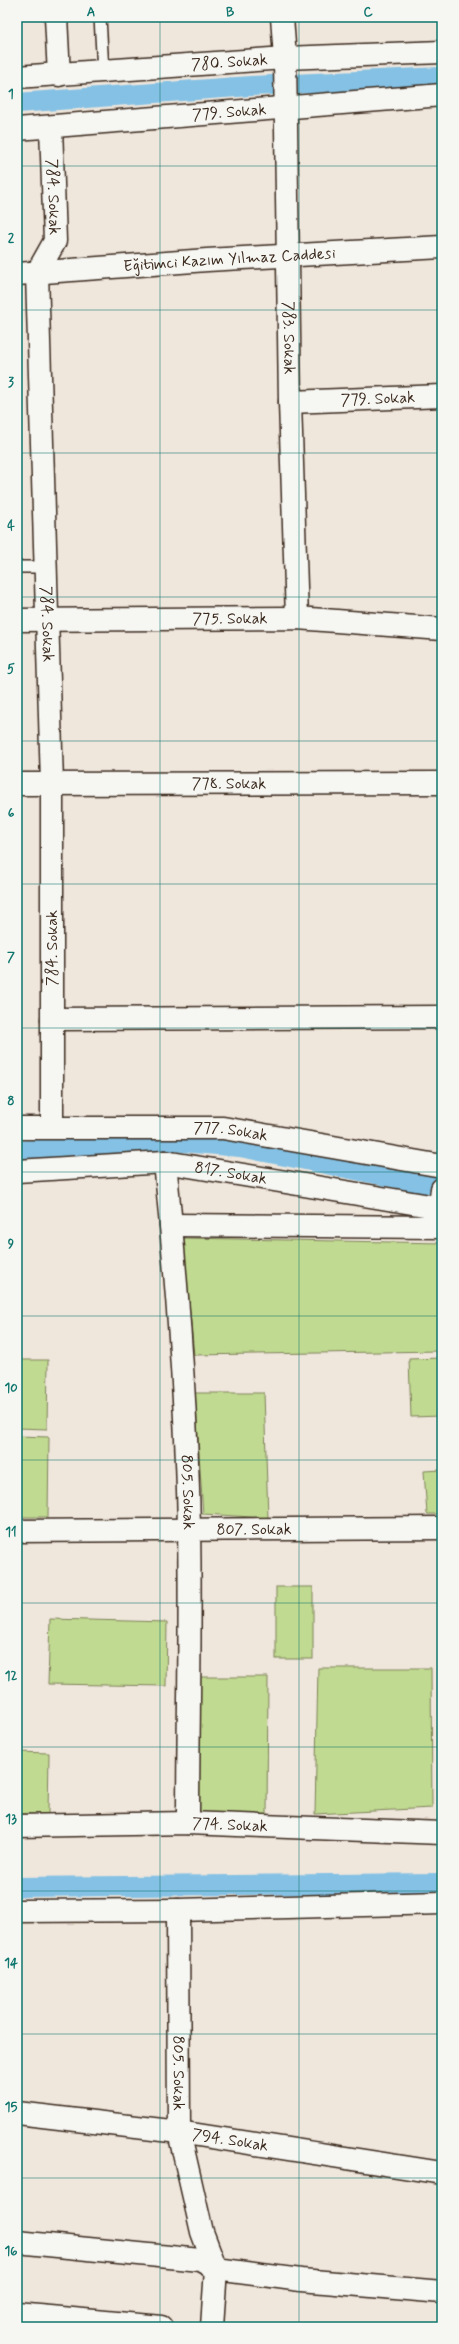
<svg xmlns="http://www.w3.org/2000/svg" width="459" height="2344" font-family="Mynerve,sans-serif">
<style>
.green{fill:#c0da91;stroke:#7e8258}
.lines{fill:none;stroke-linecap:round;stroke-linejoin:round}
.canal{stroke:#84c1e4;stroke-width:20}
.service-casing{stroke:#3b2a1e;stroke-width:14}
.minor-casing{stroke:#3b2a1e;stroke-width:25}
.tertiary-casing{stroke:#3b2a1e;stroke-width:25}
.service{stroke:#f6f6f2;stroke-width:11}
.minor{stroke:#f6f6f2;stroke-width:22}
.tertiary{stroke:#f6f6f2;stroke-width:22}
.grid{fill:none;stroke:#0f766e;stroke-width:1;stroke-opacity:0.55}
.labels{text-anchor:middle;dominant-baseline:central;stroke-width:3;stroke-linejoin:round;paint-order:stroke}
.street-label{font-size:16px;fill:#3b2a1e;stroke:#f6f6f2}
.neatline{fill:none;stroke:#0f766e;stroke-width:1.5}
.grid-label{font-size:13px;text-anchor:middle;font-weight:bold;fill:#0f766e}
</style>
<rect width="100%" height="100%" fill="#efe6dc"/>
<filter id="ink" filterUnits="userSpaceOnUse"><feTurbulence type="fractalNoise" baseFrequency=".025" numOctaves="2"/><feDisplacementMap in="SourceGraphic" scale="8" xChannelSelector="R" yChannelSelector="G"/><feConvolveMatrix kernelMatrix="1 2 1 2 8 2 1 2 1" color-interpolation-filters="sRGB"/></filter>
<g filter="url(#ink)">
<!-- green -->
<g class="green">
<polygon points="183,1238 442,1243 441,1351 194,1355"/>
<polygon points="442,1358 442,1416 411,1417 409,1359"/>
<polygon points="17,1360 48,1360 47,1429 17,1428"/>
<polygon points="195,1393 264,1393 268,1518 203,1514"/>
<polygon points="17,1436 49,1437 48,1517 17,1517"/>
<polygon points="442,1470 442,1514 427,1514 424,1471"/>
<rect x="276" y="1587" width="37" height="72"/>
<polygon points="50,1619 167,1622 166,1686 48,1684"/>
<polygon points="318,1668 431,1668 432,1808 315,1814"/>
<polygon points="200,1677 268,1677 267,1816 198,1815"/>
<polygon points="17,1752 49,1753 48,1814 17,1814"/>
</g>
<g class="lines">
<!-- canal -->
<g class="canal">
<polyline points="17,103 251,86 442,77"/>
<polyline points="17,1151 172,1141 240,1147 442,1187"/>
<polyline points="17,1887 442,1883"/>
</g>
<defs>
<g id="service">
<polyline points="100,17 103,71"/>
<polyline points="17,567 46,567"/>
</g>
<g id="minor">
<polyline points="56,17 59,75"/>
<path id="s1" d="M282 17 285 58 290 402 297 618"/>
<path id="s2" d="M17 77 285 58 442 52"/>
<path id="s3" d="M51 127 55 241 37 273 52 784V1126"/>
<path id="s4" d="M17 129 442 95"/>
<path id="s5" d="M290 402 442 396"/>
<path id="s6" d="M17 620 297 618 442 629"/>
<path id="s7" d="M17 784 442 783"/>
<polyline points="52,1019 442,1017"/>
<path id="s8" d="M17 1128H223L442 1166"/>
<path id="s9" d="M165 1162C177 1284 187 1408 189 1530 191 1628 188 1726 188 1823"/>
<path id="s10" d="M17 1171 165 1162 442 1208"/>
<polyline points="440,1208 442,1189"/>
<polyline points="171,1225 442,1227"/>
<path id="s11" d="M17 1531 442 1528"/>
<path id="s12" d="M17 1826 188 1823 442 1833"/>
<path id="s13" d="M178 1910 179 2132 202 2232 216 2269 212 2327"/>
<polyline points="17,1911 178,1910 442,1903"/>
<path id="s14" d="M17 2113 179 2132 442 2173"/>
<polyline points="17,2242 200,2260 216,2269 301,2280 442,2292"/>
<polyline points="17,2314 161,2327"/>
</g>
<g id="tertiary">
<path id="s15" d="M17 274 207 260 442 247"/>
</g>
</defs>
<!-- service casing -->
<use href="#service" class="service-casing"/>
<!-- minor casing -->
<use href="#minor" class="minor-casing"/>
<!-- tertiary casing -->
<use href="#tertiary" class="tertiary-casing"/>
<!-- service -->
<use href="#service" class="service"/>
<!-- minor -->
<use href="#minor" class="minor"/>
<!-- tertiary -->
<use href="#tertiary" class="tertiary"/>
</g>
</g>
<!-- grid -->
<path class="grid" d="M160 17V2327M299 17V2327M17 166H442M17 310H442M17 453H442M17 597H442M17 741H442M17 884H442M17 1028H442M17 1172H442M17 1316H442M17 1460H442M17 1603H442M17 1747H442M17 1891H442M17 2034H442M17 2178H442"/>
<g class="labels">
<!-- street labels -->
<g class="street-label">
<text stroke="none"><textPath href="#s2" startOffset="213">780. Sokak</textPath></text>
<text stroke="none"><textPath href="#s4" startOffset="213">779. Sokak</textPath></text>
<text stroke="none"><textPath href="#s3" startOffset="70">784. Sokak</textPath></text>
<text stroke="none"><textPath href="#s15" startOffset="213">Eğitimci Kazım Yılmaz Caddesi</textPath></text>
<text stroke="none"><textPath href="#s1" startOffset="321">783. Sokak</textPath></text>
<text stroke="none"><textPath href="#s5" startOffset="88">779. Sokak</textPath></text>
<text stroke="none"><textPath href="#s6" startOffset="213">775. Sokak</textPath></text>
<text stroke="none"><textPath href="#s3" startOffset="502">784. Sokak</textPath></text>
<text stroke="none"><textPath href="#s7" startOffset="212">778. Sokak</textPath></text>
<text transform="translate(52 948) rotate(-90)">784. Sokak</text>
<text stroke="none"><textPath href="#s8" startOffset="214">777. Sokak</textPath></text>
<text stroke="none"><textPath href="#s10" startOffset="215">817. Sokak</textPath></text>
<text stroke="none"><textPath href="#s9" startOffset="331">805. Sokak</textPath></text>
<text stroke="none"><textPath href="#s11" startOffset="237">807. Sokak</textPath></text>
<text stroke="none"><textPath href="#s12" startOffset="213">774. Sokak</textPath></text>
<text stroke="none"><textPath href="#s13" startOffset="163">805. Sokak</textPath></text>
<text stroke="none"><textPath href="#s14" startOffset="215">794. Sokak</textPath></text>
</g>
</g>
<!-- margin -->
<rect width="459" height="2344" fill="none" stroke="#f6f6f2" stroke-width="44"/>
<rect x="22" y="22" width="415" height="2300" class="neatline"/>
<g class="grid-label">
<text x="91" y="16">A</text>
<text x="230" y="16">B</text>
<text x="368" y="16">C</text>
<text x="11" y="98">1</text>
<text x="11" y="242">2</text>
<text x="11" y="386">3</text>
<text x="11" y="530">4</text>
<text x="11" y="673">5</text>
<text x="11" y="817">6</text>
<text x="11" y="961">7</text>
<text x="11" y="1105">8</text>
<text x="11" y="1248">9</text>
<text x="11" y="1392">10</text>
<text x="11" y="1536">11</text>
<text x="11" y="1680">12</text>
<text x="11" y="1823">13</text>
<text x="11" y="1967">14</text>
<text x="11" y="2111">15</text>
<text x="11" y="2255">16</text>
</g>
</svg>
